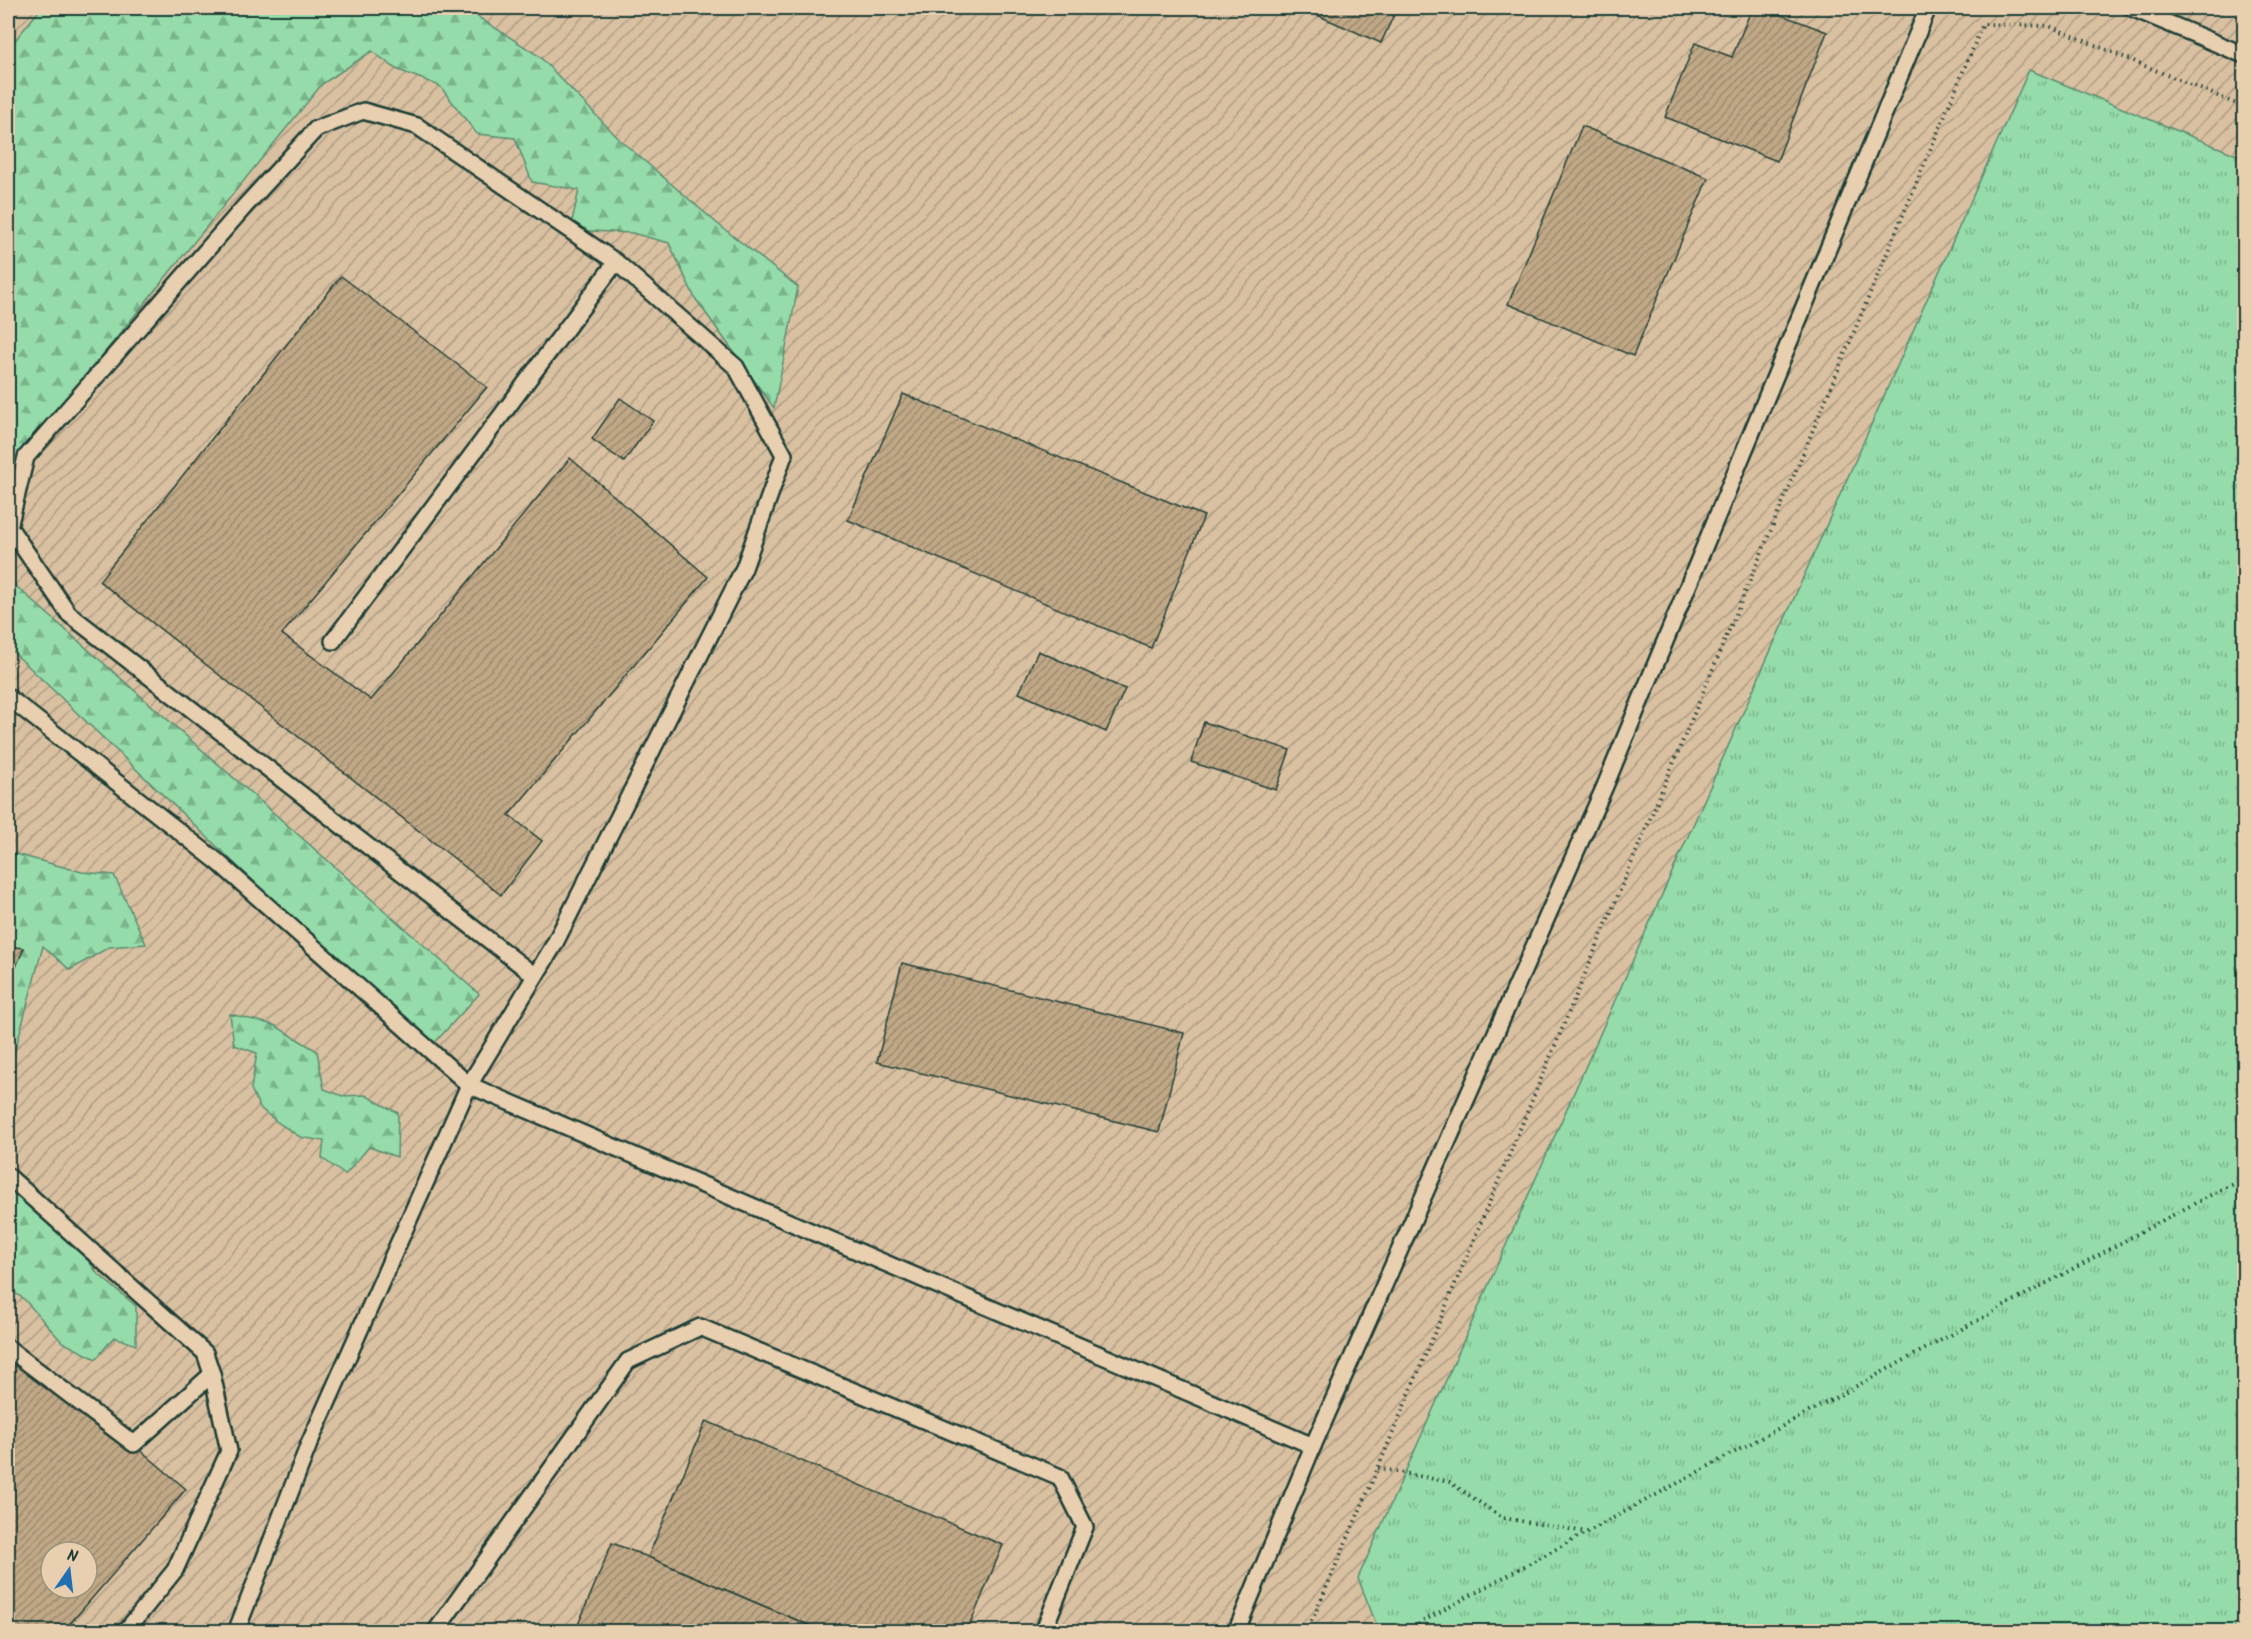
<svg xmlns="http://www.w3.org/2000/svg" width="2252" height="1639" font-family="Kalam,sans-serif">
<style>
.industrial{fill:url(#industrial-furrows);fill-rule:evenodd}
.grass{fill:url(#grass-tufts);stroke:#5a8c6f;stroke-width:1.5}
.forest{fill:url(#forest-firs);stroke:#5a8c6f;stroke-width:1.5}
.building{fill:url(#building-hatch);stroke:#1f3d34;stroke-width:1.5;fill-rule:evenodd}
.lines{fill:none;stroke-linecap:round;stroke-linejoin:round}
.service-casing{stroke:#1f3d34;stroke-width:20}
.path{stroke:#1f3d34;stroke-width:4;stroke-dasharray:1.5 4.5;stroke-linecap:butt}
.service{stroke:#e8cfb0;stroke-width:15}
</style>
<defs>
<pattern id="industrial-furrows" width="10" height="10" patternUnits="userSpaceOnUse" patternTransform="scale(1.5)"><rect width="10" height="10" fill="#d8c0a1"/><path d="M-1 1l2-2M0 10L10 0M9 11l2-2" fill="none" stroke="#af9d84"/></pattern>
<pattern id="grass-tufts" width="24" height="20" patternUnits="userSpaceOnUse" patternTransform="scale(1.5)"><rect width="24" height="20" fill="#96dcaa"/><path d="M3 7l-1-3M5 7V3M7 7l1-3M15 17l-1-3M17 17v-4M19 17l1-3" fill="none" stroke="#7ab48b"/></pattern>
<pattern id="forest-firs" width="22" height="20" patternUnits="userSpaceOnUse" patternTransform="scale(1.5)"><rect width="22" height="20" fill="#96dcaa"/><path d="M5 1l3.5 6h-7zM16 11l3.5 6h-7z" fill="#7ab48b"/></pattern>
<pattern id="building-hatch" width="6" height="6" patternUnits="userSpaceOnUse" patternTransform="scale(1.5)"><rect width="6" height="6" fill="#c0a886"/><path d="M-1 1l2-2M0 6l6-6M5 7l2-2" fill="none" stroke="#9b8a6e"/></pattern>
</defs>
<rect width="100%" height="100%" fill="#e8cfb0"/>
<filter id="ink" filterUnits="userSpaceOnUse"><feTurbulence type="fractalNoise" baseFrequency=".0167" numOctaves="2"/><feDisplacementMap in="SourceGraphic" scale="12" xChannelSelector="R" yChannelSelector="G"/><feConvolveMatrix kernelMatrix="1 2 1 2 8 2 1 2 1" color-interpolation-filters="sRGB"/></filter>
<g filter="url(#ink)">
<!-- industrial -->
<path class="industrial" d="M8 8H2244V1631L8 1632ZM51 1552H87V1588H51Z"/>
<!-- grass -->
<polygon class="grass" points="2029,70 2244,158 2244,1631 1379,1631 1358,1578"/>
<!-- forest -->
<g class="forest">
<polygon points="41,8 464,8 539,56 620,140 719,225 798,287 774,408 695,298 669,243 632,233 570,230 579,190 532,182 515,138 477,134 440,86 396,69 372,51 322,84 8,472 8,49"/>
<polygon points="8,579 479,994 429,1049 8,647"/>
<polygon points="8,852 82,872 114,875 146,944 109,947 70,970 43,946 8,1077"/>
<polygon points="230,1014 274,1025 317,1051 324,1089 343,1096 365,1095 398,1113 397,1157 369,1147 345,1175 322,1158 324,1141 300,1137 277,1122 260,1108 251,1089 257,1053 234,1045"/>
<polygon points="8,1174 59,1218 97,1273 136,1306 136,1345 114,1337 96,1359 62,1342 24,1299 8,1288"/>
</g>
<!-- building -->
<g class="building">
<polygon points="1301,8 1397,8 1381,43"/>
<polygon points="1752,8 1763,8 1827,32 1777,161 1665,117 1695,43 1732,57"/>
<polygon points="1582,126 1708,178 1633,356 1508,304"/>
<polygon points="341,276 487,387 282,634 371,700 570,458 708,577 509,815 542,841 501,895 99,581"/>
<polygon points="903,394 1204,516 1151,648 848,520"/>
<polygon points="620,398 653,421 624,462 592,439"/>
<polygon points="1038,651 1125,689 1106,732 1019,693"/>
<polygon points="1204,722 1290,750 1276,790 1191,762"/>
<polygon points="8,946 24,948 12,976 8,1005"/>
<polygon points="902,963 1184,1033 1159,1132 877,1062"/>
<path d="M8 1337 186 1489 63 1632H8ZM51 1552H87V1588H51Z"/>
<polygon points="706,1421 1003,1545 967,1632 825,1632 648,1557"/>
<polygon points="612,1543 648,1557 825,1632 575,1632"/>
</g>
<g class="lines">
<defs>
<g id="service">
<polyline points="2132,8 2244,55"/>
<polyline points="333,641 616,262"/>
<polyline points="8,697 218,862 469,1085 1313,1446"/>
<polyline points="8,1176 205,1353 212,1374 229,1451 175,1570 125,1632"/>
<polyline points="8,1348 134,1444 212,1374"/>
<polyline points="236,1632 309,1444 469,1085 554,945 744,568 784,455 736,367 616,262 417,126 363,111 316,129 245,206 26,457 9,527 69,614 535,976"/>
<polyline points="435,1632 628,1361 700,1327 1060,1477 1085,1527 1043,1632"/>
<polyline points="1236,1632 1313,1446 1605,786 1928,8"/>
</g>
</defs>
<!-- service casing -->
<use href="#service" class="service-casing"/>
<!-- path -->
<g class="path">
<polyline points="1378,1468 1449,1482 1503,1518 1586,1532"/>
<polyline points="1307,1632 1378,1468 1983,24 2049,26 2244,107"/>
<polyline points="1409,1632 1425,1620 2150,1227 2222,1189 2244,1180"/>
</g>
<!-- service -->
<use href="#service" class="service"/>
</g>
</g>
<!-- margin -->
<rect width="2252" height="1639" fill="none" stroke="#e8cfb0" stroke-width="30"/>
<rect x="15" y="15" width="2222" height="1609" fill="none" stroke="#1f3d34" stroke-width="2" filter="url(#ink)"/>
<!-- north arrow -->
<g transform="translate(69 1570) rotate(14)"><circle r="28" fill="#e8cfb0" stroke="#98957e" stroke-width="1.5"/>
<path d="M0-4.5L10 22L0 15L-10 22Z" fill="#1f6fb2"/>
<text y="-9" font-size="16" font-weight="bold" text-anchor="middle" fill="#1f3d34">N</text>
</g>
</svg>
